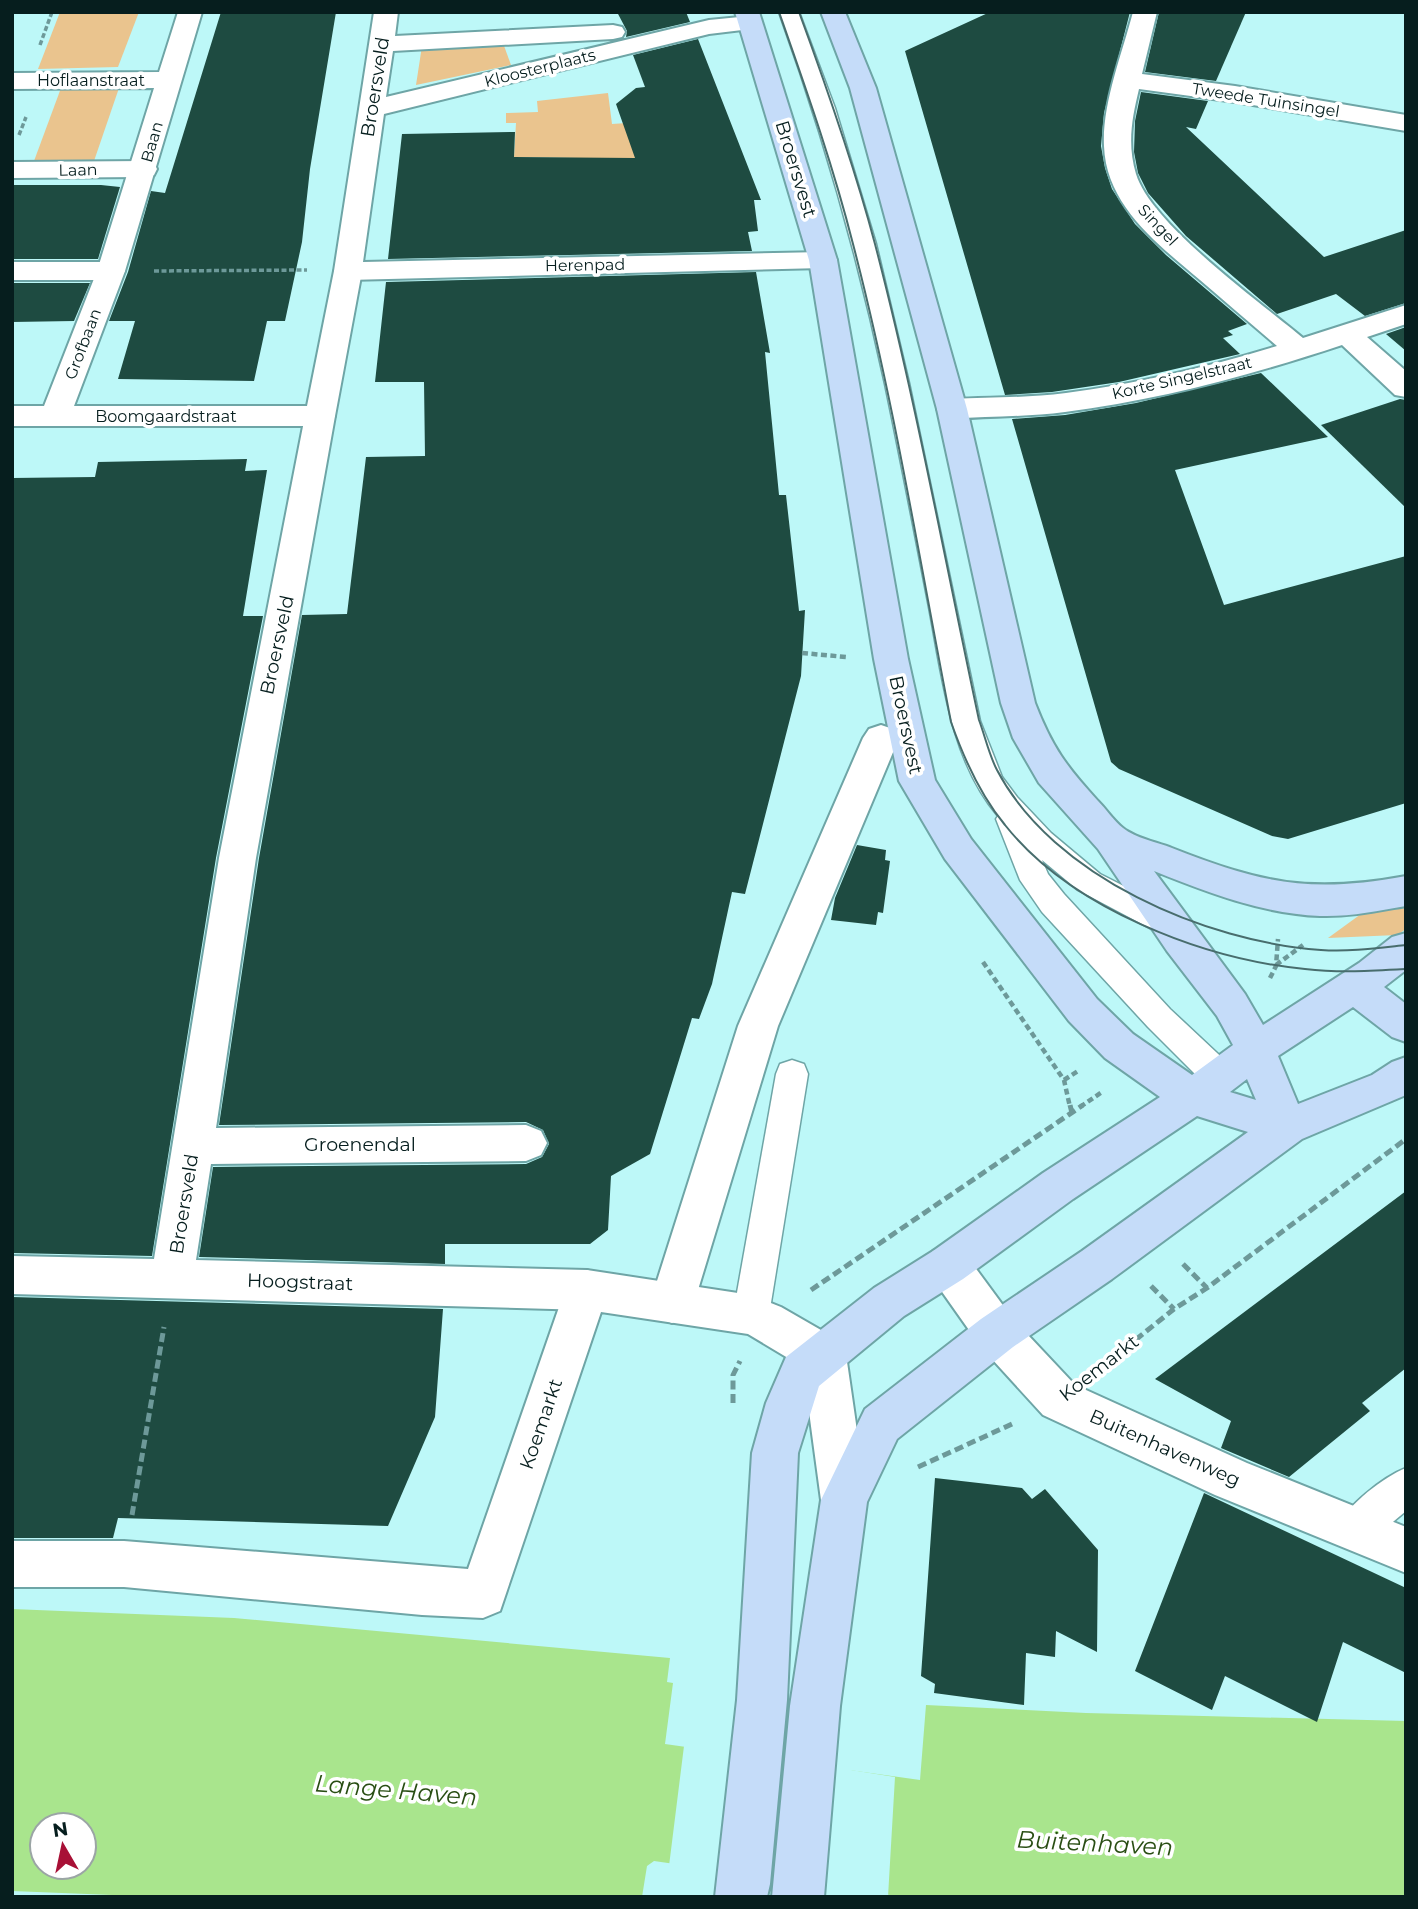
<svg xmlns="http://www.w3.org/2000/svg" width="1418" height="1909" font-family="Montserrat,sans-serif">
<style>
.green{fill:#eac48e}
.water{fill:#a9e58d;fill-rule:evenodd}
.pier{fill:#bdf8f8}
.building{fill:#1e4b41}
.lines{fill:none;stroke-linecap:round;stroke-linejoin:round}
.service-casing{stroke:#6ea5a6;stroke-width:3}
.pedestrian-casing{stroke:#6ea5a6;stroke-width:4}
.minor-casing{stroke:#6ea5a6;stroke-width:4}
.secondary-casing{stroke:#6ea5a6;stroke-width:4}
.path-far2{stroke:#6d9999;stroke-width:3.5;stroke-dasharray:5 2.5;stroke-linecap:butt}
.path-far1{stroke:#6d9999;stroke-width:4.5;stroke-dasharray:6 3.5;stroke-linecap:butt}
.path{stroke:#6d9999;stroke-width:5;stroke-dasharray:9 4.5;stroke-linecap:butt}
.service{fill:#fff;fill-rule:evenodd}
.pedestrian{fill:#fff;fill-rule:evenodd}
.minor{fill:#fff;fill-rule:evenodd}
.secondary{fill:#c5dcf9;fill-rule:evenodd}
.tram{stroke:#486d6d;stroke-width:2}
.labels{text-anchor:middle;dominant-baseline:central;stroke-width:7;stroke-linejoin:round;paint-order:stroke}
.far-street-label{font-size:16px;fill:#061e1e;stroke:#fff}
.street-label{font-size:19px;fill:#061e1e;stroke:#fff}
.near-water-label{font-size:24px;font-style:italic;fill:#294e13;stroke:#fff}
</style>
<rect width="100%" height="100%" fill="#bdf8f8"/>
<!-- green -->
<g class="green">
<polygon points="60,12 139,12 118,67 38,69"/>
<polygon points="503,43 511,65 416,85 422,46"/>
<polygon points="61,88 119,88 94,161 34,161"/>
<polygon points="608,93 612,124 627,123 640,159 514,157 516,123 506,123 506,113 538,112 537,101"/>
<polygon points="1406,908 1406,929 1397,935 1328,938 1361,914"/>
</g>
<!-- water -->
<path class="water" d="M12 1609 234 1618 670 1658 667 1682 673 1683 665 1744 920 1780 926 1705 1086 1713 1406 1721V1897H904L654 1861 647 1866 642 1897H162L12 1891ZM42 1825H84V1867H42Z"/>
<!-- pier -->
<polygon class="pier" points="684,1746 851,1767 851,1770 895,1777 888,1897 669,1866"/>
<!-- building -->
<g class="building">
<polygon points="221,12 336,12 310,169 302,242 285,321 267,321 254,381 118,379 135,321 109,321 128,272 151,191 165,193"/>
<polygon points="617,12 686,12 690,22 626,37 627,31"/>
<polygon points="990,12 1130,12 1104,113 1101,146 1105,168 1112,189 1135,224 1166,255 1247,324 1228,331 1233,335 1223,338 1240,354 1119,382 1052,392 1005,395 905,51"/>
<polygon points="1159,12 1246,12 1216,81 1145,72"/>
<polygon points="698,39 761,200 754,200 758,231 748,232 752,251 388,259 402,134 515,132 514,157 635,158 616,104 636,88 645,87 633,55"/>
<polygon points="1141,92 1208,101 1196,129 1186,127 1324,257 1406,230 1406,303 1365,316 1336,294 1277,314 1186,236 1148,193 1138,173 1134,152 1135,121"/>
<polygon points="12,185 101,185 120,187 98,259 12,259"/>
<polygon points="756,272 770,353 765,352 779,495 786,495 799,611 805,610 801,676 745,894 732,892 712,984 699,1019 692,1018 650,1154 611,1176 608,1230 590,1244 445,1244 445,1264 199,1257 213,1167 526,1164 542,1157 549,1144 543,1130 526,1122 219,1125 259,858 302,615 347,614 366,457 425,456 424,382 375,382 386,282"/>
<polygon points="12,283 90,283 74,321 12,322"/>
<polygon points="1406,327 1406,351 1386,334"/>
<polygon points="1261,373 1328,437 1175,470 1224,605 1406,556 1406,803 1288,839 1272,836 1119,769 1111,762 1012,419 1065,415 1136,403"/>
<polygon points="1400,399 1406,400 1406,508 1321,425"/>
<polygon points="247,459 245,471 267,470 243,616 263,616 216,858 152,1256 12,1253 12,478 95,477 98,462"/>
<polygon points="857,845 886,850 885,860 890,861 883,913 878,912 876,925 831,920 835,898"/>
<polygon points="1406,1191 1406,1368 1362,1403 1370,1411 1289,1477 1221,1448 1231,1421 1155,1379"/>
<polygon points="12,1297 443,1309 435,1417 388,1526 118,1518 113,1538 12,1538"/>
<polygon points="935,1478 1022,1488 1032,1499 1045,1489 1098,1550 1097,1652 1056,1631 1055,1657 1026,1653 1024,1705 934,1693 935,1684 921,1676"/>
<polygon points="1204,1493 1406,1588 1406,1673 1343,1642 1317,1722 1225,1676 1212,1710 1135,1671"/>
</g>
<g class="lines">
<defs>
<g id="service">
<path d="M779 12H799L835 108 876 244 909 383 980 721 1002 777 1017 797 1051 833 1100 874 1181 915 1186 924 1181 933 1170 936 1159 933 1078 890 1042 860 1048 874 1064 894 1170 1009 1232 1067 1236 1077 1232 1087 1220 1091 1208 1087 1148 1027 1042 912 1020 880 996 819 998 816C949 758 942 673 928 602 914 529 900 456 885 384 858 257 823 134 779 12Z"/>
<polygon points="792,1060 804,1064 808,1074 769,1315 764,1327 751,1331 738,1327 733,1315 776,1074 780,1064"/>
<path d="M1406 1468V1511L1369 1542 1355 1548 1341 1542 1336 1529C1345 1507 1383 1477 1406 1468Z"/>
</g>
<g id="pedestrian">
<polygon points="374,12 398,12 395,36 613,25 622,27 625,32 622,37 613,39 393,51 386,97 709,20 750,16 759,18 762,23 759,28 709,34 384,114 363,262 823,252 833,254 837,260 833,266 823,268 348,280 338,277 334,271"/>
<polygon points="144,161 154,163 157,169 154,175 144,177 12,178 12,162"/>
<polygon points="12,262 111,262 121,265 125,271 121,277 111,280 12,280"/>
<polygon points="320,406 331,409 335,416 256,858 216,1128 526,1125 541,1131 547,1143 541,1155 526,1161 211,1164 196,1260 587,1270 602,1276 609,1290 602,1304 587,1310 12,1294 12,1256 154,1259 219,858 305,416 309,409"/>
<polygon points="881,725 893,729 899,738 778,1026 694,1303 687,1317 672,1323 657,1317 650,1303 738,1026 863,738 869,729"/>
</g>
<g id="minor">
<polygon points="178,12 202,12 125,271 74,406 307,406 334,271 338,265 348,262 358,265 362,271 335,416 331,423 320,426 12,426 12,406 44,406 97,271 154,88 12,89 12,73 159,72"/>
<path d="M1133 12H1157L1142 74 1235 86 1406 115V131L1235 102 1139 89C1132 118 1127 144 1136 174 1151 224 1260 302 1303 338L1406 305V324L1367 337 1406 371V397L1395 395 1342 345C1252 375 1159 400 1065 412 1028 417 990 416 952 419L941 416 937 409 941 402 952 399C990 397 1028 398 1066 393 1137 384 1208 367 1277 346 1251 324 1226 302 1200 280 1159 245 1106 206 1104 146 1102 104 1122 54 1133 12Z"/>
<polygon points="948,1246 963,1251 1013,1319 1075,1385 1247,1463 1406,1527 1406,1573 1215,1495 1043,1415 981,1347 933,1279 926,1265 933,1251"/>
<polygon points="587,1270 751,1295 781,1307 840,1341 846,1355 867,1500 860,1516 844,1522 828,1516 821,1500 803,1367 748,1334 601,1312 500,1611 483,1618 422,1615 124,1587 12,1587 12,1541 124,1541 468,1569 565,1290 572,1276"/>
</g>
<path id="secondary" d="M735 12H759L837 260 908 659 935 780 971 839 1097 999 1133 1034 1192 1075 1233 1045 1217 1016 1167 951 1098 849 1039 783 1013 738 1001 703 937 409 850 88 821 12H845L876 88 967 409 1035 703C1052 747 1066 766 1098 801 1106 809 1114 821 1123 828 1135 838 1157 842 1172 848 1261 883 1310 894 1406 876V906C1377 911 1349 917 1320 916 1263 914 1206 892 1154 871L1245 994 1263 1025 1359 963 1392 937 1406 933V970L1384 987 1406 1004V1042L1392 1037 1353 1007 1278 1056 1298 1104 1372 1075 1392 1062 1406 1057V1095L1302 1139 1112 1279 1013 1347 897 1439 867 1502 840 1706 824 1897H772L790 1706 821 1500 865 1409 981 1319 1082 1251 1248 1132 1197 1116 1073 1199 963 1279 904 1316 819 1386 798 1453 787 1700 770 1884 767 1897H715L737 1700 752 1453 766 1403 786 1357 874 1288 933 1251 1043 1173 1160 1097 1105 1058 1069 1021 945 859 899 781 874 659 809 260ZM1247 1079 1256 1100 1230 1092Z"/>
</defs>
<!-- service casing -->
<use href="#service" class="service-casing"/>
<!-- pedestrian casing -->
<use href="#pedestrian" class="pedestrian-casing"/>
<!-- minor casing -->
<use href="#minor" class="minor-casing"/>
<!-- secondary casing -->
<use href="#secondary" class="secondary-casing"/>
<!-- path-far2 -->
<g class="path-far2">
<polyline points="40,45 52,12"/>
<polyline points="19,135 26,117"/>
<polyline points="154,271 307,270"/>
</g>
<!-- path-far1 -->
<g class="path-far1">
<polyline points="802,653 846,657"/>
<polyline points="983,962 1064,1080 1070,1107"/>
<polyline points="1276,965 1303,945"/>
<polyline points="1270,978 1276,966 1278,939"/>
<polyline points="1064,1080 1078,1071"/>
<polyline points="1080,1107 1102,1092"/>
</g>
<!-- path -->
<g class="path">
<polyline points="1070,1105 1072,1113"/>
<polyline points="1183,1264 1207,1288"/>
<polyline points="1151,1286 1174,1309"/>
<polyline points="811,1290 1083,1105"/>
<polyline points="1104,1365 1174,1309 1207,1288 1406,1139"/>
<polyline points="733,1403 733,1375 740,1361"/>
<polyline points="918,1467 1012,1424"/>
<polyline points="132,1515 164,1327"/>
</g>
<!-- service -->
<use href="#service" class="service"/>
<!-- pedestrian -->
<use href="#pedestrian" class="pedestrian"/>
<!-- minor -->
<use href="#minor" class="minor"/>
<!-- secondary -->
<use href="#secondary" class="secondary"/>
<!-- tram -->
<g class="tram">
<path d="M779 12C806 89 833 165 853 244 894 401 920 563 951 722 964 759 980 795 1005 825 1071 908 1202 959 1305 969 1339 973 1372 971 1406 969"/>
<path d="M799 12C827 88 854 165 875 244 916 401 945 561 979 720 985 736 989 755 997 770 1053 877 1206 942 1321 950 1349 952 1378 948 1406 945"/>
</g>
</g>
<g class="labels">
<!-- far-street labels -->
<g class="far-street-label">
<text transform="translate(540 68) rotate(-14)">Kloosterplaats</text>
<text x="91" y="80">Hoflaanstraat</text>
<text transform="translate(1266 100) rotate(9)">Tweede Tuinsingel</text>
<text transform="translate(152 142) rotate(-74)">Baan</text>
<text transform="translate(78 170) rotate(-1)">Laan</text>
<text transform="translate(1158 225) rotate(47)">Singel</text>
<text transform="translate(585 265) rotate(-1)">Herenpad</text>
<text transform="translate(83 344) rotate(-69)">Grofbaan</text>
<text transform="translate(1182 378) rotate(-13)">Korte Singelstraat</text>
<text x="166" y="416">Boomgaardstraat</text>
</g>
<!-- street labels -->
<g class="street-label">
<text transform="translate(375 87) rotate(-81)">Broersveld</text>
<text transform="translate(796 169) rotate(73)">Broersvest</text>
<text transform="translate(277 645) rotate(-78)">Broersveld</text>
<text transform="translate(906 725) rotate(78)">Broersvest</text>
<text x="360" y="1144">Groenendal</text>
<text transform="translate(184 1204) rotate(-81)">Broersveld</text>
<text transform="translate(300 1282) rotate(2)">Hoogstraat</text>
<text transform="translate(1099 1368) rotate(-38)">Koemarkt</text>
<text transform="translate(541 1424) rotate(-71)">Koemarkt</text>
<text transform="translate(1165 1448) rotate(24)">Buitenhavenweg</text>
</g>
<!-- near-water labels -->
<g class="near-water-label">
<text transform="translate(396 1790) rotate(5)">Lange Haven</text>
<text transform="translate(1095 1843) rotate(3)">Buitenhaven</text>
</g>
</g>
<!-- border -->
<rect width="1418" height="1909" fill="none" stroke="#061e1e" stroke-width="28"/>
<!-- north arrow -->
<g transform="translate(63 1846) rotate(351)"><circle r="33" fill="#ffffff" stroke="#9ba5a5" stroke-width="2"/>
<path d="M0-5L12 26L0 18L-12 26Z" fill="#a81036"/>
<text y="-10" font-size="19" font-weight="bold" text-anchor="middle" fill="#061e1e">N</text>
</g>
</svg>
